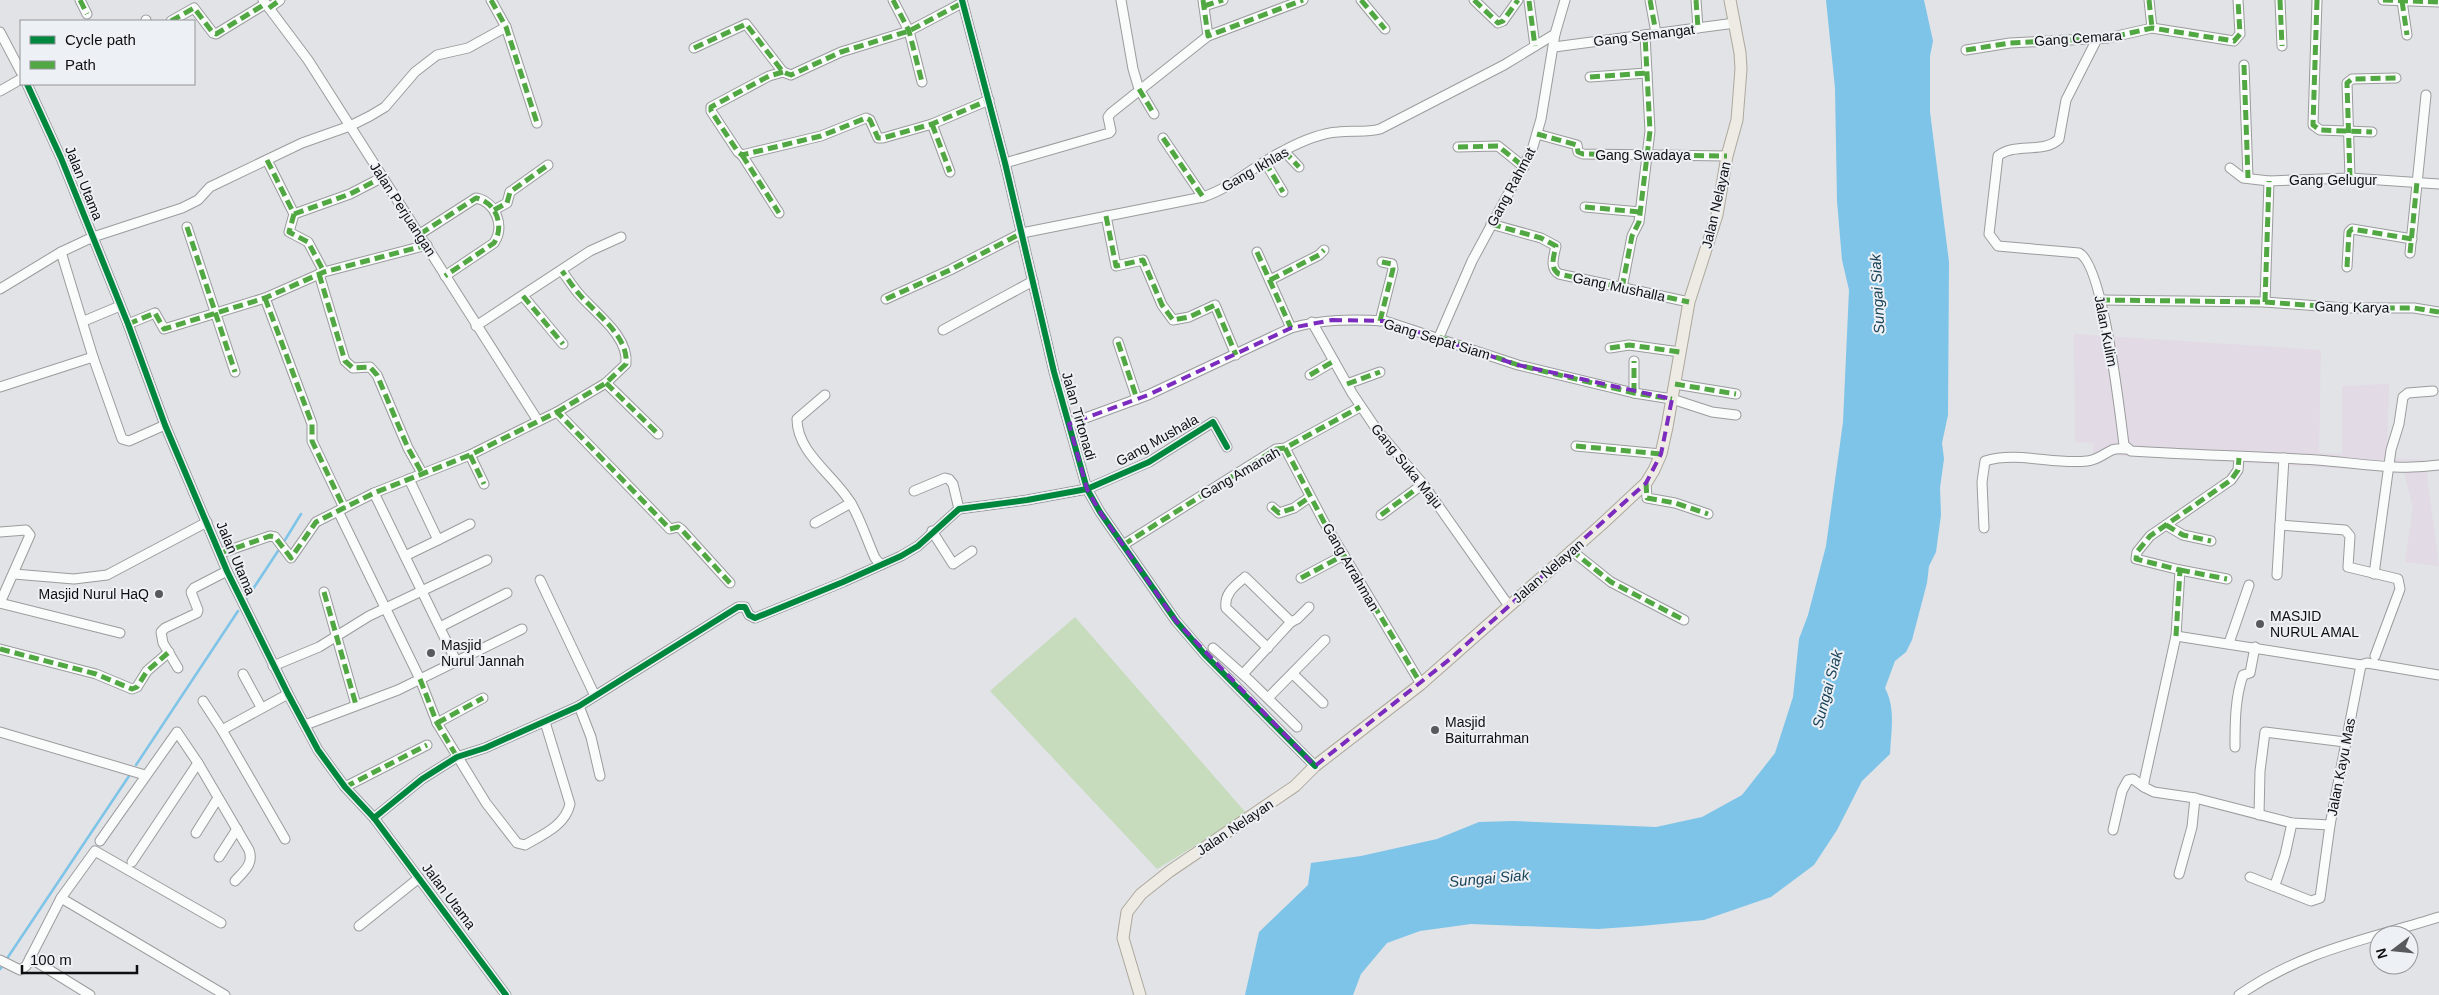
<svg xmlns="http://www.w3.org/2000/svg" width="2439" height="995" font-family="Helvetica,sans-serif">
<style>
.commercial{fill:#e2dae5}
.green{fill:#c7dbbd}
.water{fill:#7ec4e8}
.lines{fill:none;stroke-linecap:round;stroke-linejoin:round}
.stream{stroke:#7ec4e8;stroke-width:2.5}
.minor-casing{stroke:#9b9c9d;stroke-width:11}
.major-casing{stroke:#ada89d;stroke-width:13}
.minor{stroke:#fafbfb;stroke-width:9}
.major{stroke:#eeebe4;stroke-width:11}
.quiet{stroke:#51a842;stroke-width:5;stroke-dasharray:10 5;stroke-linecap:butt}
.cycleway-casing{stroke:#edf0f4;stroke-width:9}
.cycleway{stroke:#00873e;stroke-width:6}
.marked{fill:none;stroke:#7b2cbf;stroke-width:4;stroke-dasharray:10 6;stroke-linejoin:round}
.poi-dot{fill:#58595c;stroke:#edf0f4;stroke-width:2}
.labels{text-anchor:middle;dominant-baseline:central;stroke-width:4;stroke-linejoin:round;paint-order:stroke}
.street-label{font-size:14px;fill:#0e0f11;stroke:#edf0f4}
.poi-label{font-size:14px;fill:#0e0f11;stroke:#edf0f4;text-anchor:start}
.water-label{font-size:15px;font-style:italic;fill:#1a445a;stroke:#edf0f4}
</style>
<rect width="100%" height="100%" fill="#e1e3e6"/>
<!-- commercial -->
<polygon class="commercial" points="2074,334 2321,350 2319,453 2342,454 2342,386 2389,384 2387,458 2425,460 2439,566 2405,562 2413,508 2404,472 2093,454 2094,443 2075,442"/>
<!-- green -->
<polygon class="green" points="1075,617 1247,814 1157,869 990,691"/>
<!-- water -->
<path class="water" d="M1826 0H1924L1933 41 1930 56V112L1949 262 1948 415 1942 443 1944 459 1940 488 1941 515 1936 552 1929 566 1927 583 1912 640 1906 652 1895 661 1885 688C1896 709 1891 731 1890 754L1862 781 1837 830 1814 865 1771 897 1704 920 1641 926 1598 929 1471 924 1420 931 1387 943 1361 974 1353 995H1245L1259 932 1308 885 1311 863 1361 856 1437 839 1479 822 1513 821 1656 827 1702 817 1742 795 1775 753 1793 697 1799 639 1808 615 1826 546 1843 422 1849 290 1842 260 1837 201 1835 88Z"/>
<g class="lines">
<!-- stream -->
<g class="stream">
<polyline points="285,540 301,514"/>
<polyline points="247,598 278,551"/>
<polyline points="136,765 238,611"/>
<polyline points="8,957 129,776"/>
<polyline points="0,969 1,968"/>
</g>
<defs>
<g id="minor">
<polyline points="80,0 87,14"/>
<polyline points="263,0 308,60 538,421"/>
<polyline points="491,0 506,27 537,123"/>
<polyline points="893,0 909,31 922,82"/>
<polyline points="962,0 1005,163 1054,372 1087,489 1100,512 1176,621 1206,656 1315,766"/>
<polyline points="1121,0 1133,69 1139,89 1154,114"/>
<polyline points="1203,0 1208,36"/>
<polyline points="1361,0 1385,29"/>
<polyline points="1474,0 1498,23 1503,21 1518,0"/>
<polyline points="1650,0 1656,33"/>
<polyline points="1696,0 1698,28"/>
<polyline points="2149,0 2152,28"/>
<polyline points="2280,0 2282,46"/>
<polyline points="2317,0 2313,125 2320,130 2372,132"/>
<polyline points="2383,0 2439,2"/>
<polyline points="1529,1 1535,46"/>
<polyline points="2402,1 2407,35"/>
<polyline points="1204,6 1223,0"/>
<polyline points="269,8 280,0"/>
<polyline points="146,20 146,21"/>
<polyline points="171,21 194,8 213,33 216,34 265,4"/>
<polyline points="0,32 21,72"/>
<path d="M2097 39 2066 100 2059 139C2044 154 2014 142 1998 156L1989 234 1998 246 2079 253C2103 264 2120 413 2124 445L2131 451C2193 455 2255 456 2317 460 2358 463 2398 471 2439 465"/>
<polyline points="1554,47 1735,23"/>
<polyline points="694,48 746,24 783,72 791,75 841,52 909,31 962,3"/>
<polyline points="1966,50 2010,43 2108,38 2152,28 2234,41 2240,34 2238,0"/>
<polyline points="2244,65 2248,178"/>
<polyline points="783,72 769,76 711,107 711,111 738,152 742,155 821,136 866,118 870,120 878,138 883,138 932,124 989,100"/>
<polyline points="1590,77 1647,73"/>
<polyline points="27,84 61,158 128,324 165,425 227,571 288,694 318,750 345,787 374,818 506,995"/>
<polyline points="0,91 21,79"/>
<polyline points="932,124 950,172"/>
<polyline points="1537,134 1577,145 1578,152 1583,154 1727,156"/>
<polyline points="1163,138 1203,197"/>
<polyline points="1458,147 1498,146 1524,167"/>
<polyline points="1284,151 1299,167"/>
<polyline points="742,155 779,213"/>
<polyline points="267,160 294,214 289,232 308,242 324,272"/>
<polyline points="1265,162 1283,192"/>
<polyline points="1005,163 1109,133 1111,131 1108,117 1111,113 1208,36 1303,0"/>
<polyline points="2230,168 2243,178 2269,181 2350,178 2439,184"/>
<polyline points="2350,178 2347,83 2352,79 2396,78"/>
<polyline points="1585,207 1640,212"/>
<polyline points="494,210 507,203 510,192 548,165"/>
<polyline points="294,214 350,194 383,177"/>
<polyline points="1106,216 1116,266 1143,260 1162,305 1173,320 1189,317 1215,305 1236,355"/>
<path d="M1491 224 1541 238 1556 246C1554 256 1549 268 1559 274L1689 302"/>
<polyline points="187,227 235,372"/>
<path d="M420 234 476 198C496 202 505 226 494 243L445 276"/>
<polyline points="61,252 93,357 122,439 129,441 165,425"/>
<polyline points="1257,252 1291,328"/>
<polyline points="2410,253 2426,95"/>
<polyline points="2347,267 2349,232 2352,229 2412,239"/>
<polyline points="319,274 345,361 353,368 370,367 377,375 408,448 422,473"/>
<polyline points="1270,280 1319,255 1324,250"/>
<polyline points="1622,288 1632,236 1639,222 1650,131 1645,35"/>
<polyline points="0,289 61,252 93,237 182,208 198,200 210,187 302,143 350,126 370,116 385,107 415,72 437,55 468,48 506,27"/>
<polyline points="523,296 563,344"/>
<polyline points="265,298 312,424 312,441 344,508"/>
<path d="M886 299 950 270 1022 233 1203 197C1233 187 1255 165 1283 151 1298 143 1321 133 1338 132 1352 130 1366 133 1380 129L1504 65 1555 34"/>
<polyline points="2100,300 2265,302 2345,308 2414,308 2439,312"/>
<polyline points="2265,302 2269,181"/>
<polyline points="84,321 120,306"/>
<polyline points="1380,321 1393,269 1392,264 1382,262"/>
<polyline points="1312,322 1352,393 1377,430 1423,484 1509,606"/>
<polyline points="128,324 155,313 164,329 265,298 324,272 427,245"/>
<polyline points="476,326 590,251 621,237"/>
<polyline points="943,330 1033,281"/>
<polyline points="1439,337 1472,261 1532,150 1541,119 1555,34 1565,0"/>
<polyline points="1118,342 1137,399"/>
<polyline points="1610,348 1629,345 1680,352"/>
<polyline points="1310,375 1334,361"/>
<polyline points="606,383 658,434"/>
<polyline points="1347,384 1380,372"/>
<polyline points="1675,384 1736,394"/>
<polyline points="0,387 93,357"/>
<polyline points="1634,393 1634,361"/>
<path d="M825 395 797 419C797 454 836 476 852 505 861 521 867 540 875 558L881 565"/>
<path d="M557 412 606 383 626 364C629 336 595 313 579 294 573 287 568 279 562 271"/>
<path d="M1069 424 1148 395 1291 328C1322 319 1353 319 1385 321L1518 365 1634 393 1672 399 1712 412 1736 415"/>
<polyline points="1576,446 1661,454"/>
<polyline points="1285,448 1324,522 1421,684"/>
<polyline points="470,455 484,484"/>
<polyline points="2239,458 2238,470 2231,480 2150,536 2137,552 2136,559 2180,570 2176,636 2144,782 2144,787 2154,792 2195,798 2292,823 2330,825"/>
<polyline points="409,479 438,540 470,524"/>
<polyline points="1646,483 1647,498 1675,503 1708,514"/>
<polyline points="914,491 945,478 949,479 953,484 959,509"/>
<polyline points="374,493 456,661"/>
<polyline points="1272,507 1279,513 1294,508 1310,497"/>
<path d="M338 511 420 679 437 723 486 803 517 843 525 845C542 835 565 826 570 804L545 722"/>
<polyline points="1381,515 1423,484"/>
<polyline points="815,523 851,503"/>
<polyline points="2166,525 2183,535 2211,541"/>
<polyline points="2280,525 2345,530 2350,536 2348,567 2398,579 2400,589 2375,656"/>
<path d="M1984 528 1982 482 1985 461C2017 451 2054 465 2087 461 2098 460 2103 454 2112 450 2116 448 2123 449 2128 449"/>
<polyline points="932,531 953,564 972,551"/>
<polyline points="0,532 26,530 30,535 0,603"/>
<polyline points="1123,545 1276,449 1285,448 1360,407"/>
<polyline points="1571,550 1611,582 1684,620"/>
<polyline points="221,553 270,536 275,537 291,558 316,522 374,493 470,455 557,412 670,529 678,527 681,529 730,583"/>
<polyline points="405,556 438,540"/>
<polyline points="2180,570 2227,579"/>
<polyline points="14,574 74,579 107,575 207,522"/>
<polyline points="2374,574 2391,450 2399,424 2403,397 2408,393 2433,391"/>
<polyline points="2277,575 2284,458"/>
<polyline points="1301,578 1344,555"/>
<polyline points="540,580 595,696"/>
<polyline points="324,592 356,705"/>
<polyline points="0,603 120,633"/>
<polyline points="1291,622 1297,619 1309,607"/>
<polyline points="440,627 507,593"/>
<polyline points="2176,636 2361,665"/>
<polyline points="2229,643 2249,585"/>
<polyline points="1213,648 1249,680 1297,727"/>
<polyline points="0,649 96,674 132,689 137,687 147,671 169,652"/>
<polyline points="273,666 319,647 369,616 487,560"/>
<polyline points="178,668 163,643 161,632 165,628 197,613 198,610 191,592 194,588 227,571"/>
<polyline points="243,674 261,707"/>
<path d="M1243 674 1291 622 1245 577C1235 586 1224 593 1226 608L1268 648"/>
<polyline points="1293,674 1323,703"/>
<polyline points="1268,698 1325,640"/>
<polyline points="203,701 222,730 285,839"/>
<polyline points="579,706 591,737 600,776"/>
<polyline points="437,723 483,698"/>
<polyline points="305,725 398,690 522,629"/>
<polyline points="222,730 288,694"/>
<polyline points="0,732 145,775"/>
<path d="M2235 747C2235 723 2235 698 2243 675L2250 673 2255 647"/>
<polyline points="345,787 427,745"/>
<polyline points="2259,815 2260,771 2265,732 2345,742"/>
<polyline points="374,818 422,779 457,757 485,748 579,706 738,607 745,607 749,615 755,618 843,582 901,556 918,546 959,509 1027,500 1087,489 1149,462 1213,422 1227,447"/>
<polyline points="2113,830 2122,791 2128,780 2133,779 2144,787"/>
<polyline points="196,833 218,798"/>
<path d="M100 841 177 732 198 763 249 850C254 864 244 871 235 881"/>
<polyline points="219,857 237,829"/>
<polyline points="132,862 198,763"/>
<polyline points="2179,874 2192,827 2195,798"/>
<polyline points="2250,877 2273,886 2275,885 2285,855 2292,823"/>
<polyline points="2273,886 2311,901 2320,898 2330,825 2361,665 2367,663 2439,675"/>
<polyline points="61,898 225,995"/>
<polyline points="359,926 419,878"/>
<polyline points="30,958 90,995"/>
<polyline points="0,960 20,970 26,966 61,898 95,851 221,923"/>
<path d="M2239 995C2304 950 2366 940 2439 917"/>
</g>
<polyline id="major" points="1140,995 1123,938 1127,912 1141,894 1170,871 1295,786 1315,766 1421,684 1601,525 1646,483 1654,470 1661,454 1667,427 1689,302 1717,215 1727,156 1737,120 1741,69 1740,53 1730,0"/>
</defs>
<!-- minor casing -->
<use href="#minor" class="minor-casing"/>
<!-- major casing -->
<use href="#major" class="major-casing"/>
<!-- minor -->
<use href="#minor" class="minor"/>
<!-- major -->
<use href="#major" class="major"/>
<!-- quiet -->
<g class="quiet">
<polyline points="80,0 87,14"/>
<polyline points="491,0 506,27 537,123"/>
<polyline points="893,0 909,31 922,82"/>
<polyline points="1203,0 1208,36 1303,0"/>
<polyline points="1361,0 1385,29"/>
<polyline points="1474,0 1498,23 1503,21 1518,0"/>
<polyline points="1650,0 1656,33"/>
<polyline points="1696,0 1698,28"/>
<polyline points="2149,0 2152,28"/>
<polyline points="2280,0 2282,46"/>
<polyline points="2317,0 2313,125 2320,130 2372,132"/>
<polyline points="2383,0 2439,2"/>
<polyline points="1529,1 1535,46"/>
<polyline points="2402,1 2407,35"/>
<polyline points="1204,6 1223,0"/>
<polyline points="269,8 280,0"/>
<polyline points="146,20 146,21"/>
<polyline points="171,21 194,8 213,33 216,34 265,4"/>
<polyline points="694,48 746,24 783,72 791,75 841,52 909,31 962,3"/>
<polyline points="1966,50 2010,43 2108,38 2152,28 2234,41 2240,34 2238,0"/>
<polyline points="2244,65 2248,178"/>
<polyline points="783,72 769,76 711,107 711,111 738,152 742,155 821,136 866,118 870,120 878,138 883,138 932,124 989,100"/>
<polyline points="1590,77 1647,73"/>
<polyline points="1139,89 1154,114"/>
<polyline points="932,124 950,172"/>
<polyline points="1537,134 1577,145 1578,152 1583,154 1727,156"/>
<polyline points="1163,138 1203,197"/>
<polyline points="1458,147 1498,146 1524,167"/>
<polyline points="1284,151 1299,167"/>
<polyline points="742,155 779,213"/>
<polyline points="267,160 294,214 289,232 308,242 324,272"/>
<polyline points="1265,162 1283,192"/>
<polyline points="2350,178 2347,83 2352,79 2396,78"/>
<polyline points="1585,207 1640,212"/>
<polyline points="494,210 507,203 510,192 548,165"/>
<polyline points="294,214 350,194 383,177"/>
<polyline points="1106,216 1116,266 1143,260 1162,305 1173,320 1189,317 1215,305 1236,355"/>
<path d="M1491 224 1541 238 1556 246C1554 256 1549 268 1559 274L1689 302"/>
<polyline points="187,227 235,372"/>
<path d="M420 234 476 198C496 202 505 226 494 243L445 276"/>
<polyline points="1257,252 1291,328"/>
<polyline points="2410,253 2417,182"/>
<polyline points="2347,267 2349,232 2352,229 2412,239"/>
<polyline points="319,274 345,361 353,368 370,367 377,375 408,448 422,473"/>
<polyline points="1270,280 1319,255 1324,250"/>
<polyline points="1622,288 1632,236 1639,222 1650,131 1645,35"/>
<polyline points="523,296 563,344"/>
<polyline points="265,298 312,424 312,441 344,508"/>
<polyline points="886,299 950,270 1022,233"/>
<polyline points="2100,300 2265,302 2345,308 2414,308 2439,312"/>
<polyline points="2265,302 2269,181"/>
<polyline points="1380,321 1393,269 1392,264 1382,262"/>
<polyline points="128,324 155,313 164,329 265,298 324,272 427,245"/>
<polyline points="1439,337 1518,365 1634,393 1672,399"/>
<polyline points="1118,342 1137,399"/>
<polyline points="1610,348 1629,345 1680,352"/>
<polyline points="1310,375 1334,361"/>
<polyline points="606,383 658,434"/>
<polyline points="1347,384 1380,372"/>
<polyline points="1675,384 1736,394"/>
<polyline points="1634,393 1634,361"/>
<path d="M557 412 606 383 626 364C629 336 595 313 579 294 573 287 568 279 562 271"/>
<polyline points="1576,446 1661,454"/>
<polyline points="1285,448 1324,522 1421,684"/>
<polyline points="470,455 484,484"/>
<polyline points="1646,483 1647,498 1675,503 1708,514"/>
<polyline points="1272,507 1279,513 1294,508 1310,497"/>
<polyline points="1381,515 1423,484"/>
<polyline points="2166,525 2183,535 2211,541"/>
<polyline points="1123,545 1276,449 1285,448 1360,407"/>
<polyline points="1571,550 1611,582 1684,620"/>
<polyline points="221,553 270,536 275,537 291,558 316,522 374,493 470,455 557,412 670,529 678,527 681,529 730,583"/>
<polyline points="2180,570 2227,579"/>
<polyline points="1301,578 1344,555"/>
<polyline points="324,592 356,705"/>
<polyline points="2176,636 2180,570 2136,559 2137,552 2150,536 2231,480 2238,470 2239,458"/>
<polyline points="0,649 96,674 132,689 137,687 147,671 169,652"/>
<polyline points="420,679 437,723 457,757"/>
<polyline points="437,723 483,698"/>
<polyline points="345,787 427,745"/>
</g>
<defs>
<g id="cycleway">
<polyline points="962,0 1005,163 1054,372 1087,489 1100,512 1176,621 1206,656 1315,766"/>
<polyline points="27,84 61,158 128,324 165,425 227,571 288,694 318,750 345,787 374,818 506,995"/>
<polyline points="374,818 422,779 457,757 485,748 579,706 738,607 745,607 749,615 755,618 843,582 901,556 918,546 959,509 1027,500 1087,489 1149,462 1213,422 1227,447"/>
</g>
</defs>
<!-- cycleway casing -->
<use href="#cycleway" class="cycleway-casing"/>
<!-- cycleway -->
<use href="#cycleway" class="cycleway"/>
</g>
<!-- marked area -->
<path class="marked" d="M1332 320 1385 321 1518 365 1672 399 1661 454 1646 483 1450 659 1315 766 1176 621 1100 512 1087 489 1069 424 1148 395 1291 328Z"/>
<!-- markers -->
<g class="poi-dot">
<circle cx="159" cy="594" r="5"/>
<circle cx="2260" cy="624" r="5"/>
<circle cx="431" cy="653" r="5"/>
<circle cx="1435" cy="730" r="5"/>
</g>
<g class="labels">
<!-- street labels -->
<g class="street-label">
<text transform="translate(1644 35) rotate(-7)">Gang Semangat</text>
<text transform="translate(2078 38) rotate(-4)">Gang Cemara</text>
<text x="1643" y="155">Gang Swadaya</text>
<text transform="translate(1255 169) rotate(-30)">Gang Ikhlas</text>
<text x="2333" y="180">Gang Gelugur</text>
<text transform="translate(84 183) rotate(68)">Jalan Utama</text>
<text transform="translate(1511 187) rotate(-62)">Gang Rahmat</text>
<text transform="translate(1716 205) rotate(-77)">Jalan Nelayan</text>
<text transform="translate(403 209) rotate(57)">Jalan Perjuangan</text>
<text transform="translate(1619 287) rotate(12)">Gang Mushalla</text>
<text transform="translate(2352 307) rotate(1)">Gang Karya</text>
<text transform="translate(2106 331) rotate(79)">Jalan Kulim</text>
<text transform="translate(1437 339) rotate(17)">Gang Sepat Siam</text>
<text transform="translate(1079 416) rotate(74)">Jalan Tirtonadi</text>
<text transform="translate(1157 440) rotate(-29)">Gang Mushala</text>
<text transform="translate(1407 466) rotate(51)">Gang Suka Maju</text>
<text transform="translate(1240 473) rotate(-30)">Gang Amanah</text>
<text transform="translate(236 558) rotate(67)">Jalan Utama</text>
<text transform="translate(1351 567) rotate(60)">Gang Arrahman</text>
<text transform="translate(1548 571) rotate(-41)">Jalan Nelayan</text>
<text transform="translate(2341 767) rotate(-79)">Jalan Kayu Mas</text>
<text transform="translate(1235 827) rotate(-34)">Jalan Nelayan</text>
<text transform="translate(449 896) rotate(53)">Jalan Utama</text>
</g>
<!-- poi labels -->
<g class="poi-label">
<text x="149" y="594" text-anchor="end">Masjid Nurul HaQ</text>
<text x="2270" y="616">MASJID<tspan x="2270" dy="16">NURUL AMAL</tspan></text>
<text x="441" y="645">Masjid<tspan x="441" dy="16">Nurul Jannah</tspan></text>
<text x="1445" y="722">Masjid<tspan x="1445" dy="16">Baiturrahman</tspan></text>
</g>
<!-- water labels -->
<g class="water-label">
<text transform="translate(1877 294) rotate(-93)">Sungai Siak</text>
<text transform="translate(1827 689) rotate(-75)">Sungai Siak</text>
<text transform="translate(1489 878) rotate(-5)">Sungai Siak</text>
</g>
</g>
<!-- legend -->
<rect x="20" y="20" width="175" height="65" fill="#edf0f4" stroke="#949699"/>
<rect x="30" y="36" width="25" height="8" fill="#00873e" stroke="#949699"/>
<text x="65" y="45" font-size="15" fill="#0e0f11">Cycle path</text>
<rect x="30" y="61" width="25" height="8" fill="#51a842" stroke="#949699"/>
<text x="65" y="70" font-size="15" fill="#0e0f11">Path</text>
<!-- north arrow -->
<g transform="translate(2394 950) rotate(254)"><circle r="24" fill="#edf0f4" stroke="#949699"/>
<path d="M0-4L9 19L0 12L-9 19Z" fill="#58595c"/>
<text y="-8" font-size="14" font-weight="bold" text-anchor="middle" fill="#0e0f11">N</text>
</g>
<!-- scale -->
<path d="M22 965v8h115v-8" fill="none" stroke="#0e0f11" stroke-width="2.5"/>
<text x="30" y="965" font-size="15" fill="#0e0f11" stroke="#edf0f4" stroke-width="4" paint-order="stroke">100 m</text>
</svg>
